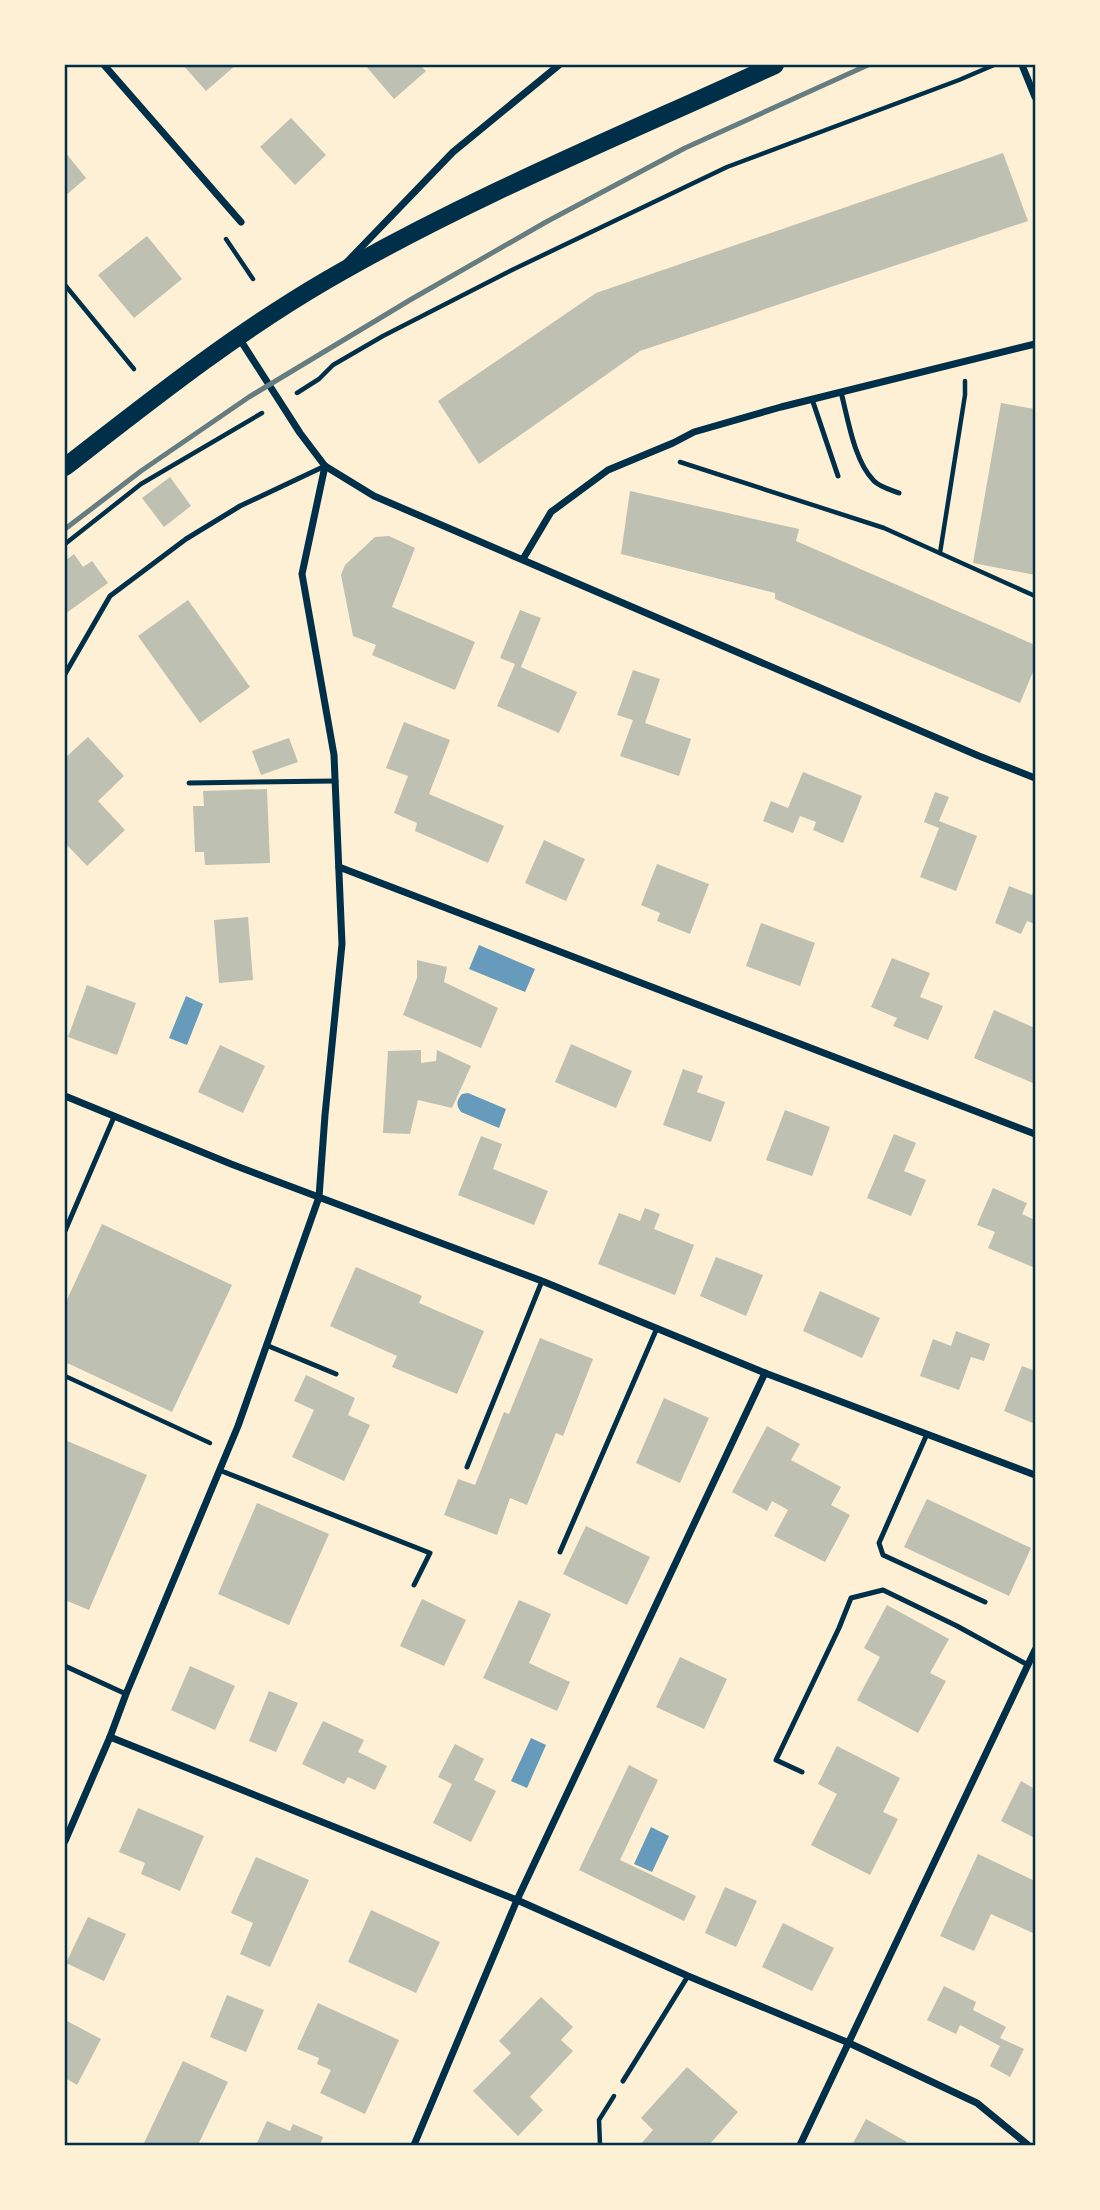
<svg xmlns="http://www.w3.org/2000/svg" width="1100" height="2210" font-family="'Zilla Slab',serif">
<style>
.water{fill:#669bbc}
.building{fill:#bec0b2}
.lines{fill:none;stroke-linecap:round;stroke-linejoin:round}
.path{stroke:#003049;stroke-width:4.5}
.service{stroke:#003049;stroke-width:5}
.minor{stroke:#003049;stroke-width:7}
.primary{stroke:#003049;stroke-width:18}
.rail{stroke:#657d81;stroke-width:5}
.neatline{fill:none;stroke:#003049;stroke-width:2.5}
</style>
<rect width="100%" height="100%" fill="#fdf0d5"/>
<!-- water -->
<g class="water">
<polygon points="479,945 535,969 525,992 469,969"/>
<polygon points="186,996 203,1004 187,1045 169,1038"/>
<path d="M468 1093 506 1109 499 1128 461 1112C456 1105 456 1101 462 1094Z"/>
<polygon points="531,1738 546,1745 527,1788 511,1781"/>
<polygon points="651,1827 669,1836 652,1872 634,1864"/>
</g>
<!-- building -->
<g class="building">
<polygon points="183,65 236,65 206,91"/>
<polygon points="365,65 420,65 426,71 394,99"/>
<polygon points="291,118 326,155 295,185 260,147"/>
<polygon points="65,152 86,178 65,196"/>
<polygon points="1003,153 1028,221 640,351 479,464 438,401 596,293"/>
<polygon points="147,236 182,279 134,318 98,275"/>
<polygon points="1001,403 1035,409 1035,575 973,563"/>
<polygon points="170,477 191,506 164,527 142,498"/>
<polygon points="630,491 799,529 796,541 1035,645 1035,667 1020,703 775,599 775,593 621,554"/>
<polygon points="389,536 415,548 392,607 475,642 455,690 372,655 376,645 353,636 341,575 345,565 375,537"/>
<polygon points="74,554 83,567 92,561 108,583 65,614 65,561"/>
<polygon points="188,600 250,687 200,723 138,636"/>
<polygon points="520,610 541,618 521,667 577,692 559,733 497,706 515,664 500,658"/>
<polygon points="633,670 660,679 645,723 691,739 679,776 620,756 633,720 617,715"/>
<polygon points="404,722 450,740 429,794 504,826 488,863 415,831 417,823 394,813 408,776 386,768"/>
<polygon points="88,737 124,776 98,801 125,830 87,866 65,843 65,758"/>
<polygon points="289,738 298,762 261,775 252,751"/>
<polygon points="803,772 862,796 843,843 813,830 816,822 800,816 793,833 763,821 771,801 788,808"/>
<polygon points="267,789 270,863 205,865 204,852 195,852 193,806 204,806 203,791"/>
<polygon points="935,792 949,797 939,821 977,836 956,891 920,877 939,828 924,822"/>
<polygon points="544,840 585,859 566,901 525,883"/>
<polygon points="657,864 709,884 690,934 657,921 660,913 641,905"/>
<polygon points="1009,886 1032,895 1035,888 1035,924 1027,921 1021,934 995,923"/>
<polygon points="248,917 253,980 219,983 214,920"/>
<polygon points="761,923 815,943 800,986 746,966"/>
<polygon points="892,958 930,973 920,997 943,1006 928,1040 893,1026 897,1018 871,1007"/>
<polygon points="417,960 447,967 444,982 498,1008 481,1048 403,1015 417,978"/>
<polygon points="87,985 136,1003 117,1055 68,1037"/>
<polygon points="994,1010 1035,1028 1035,1077 1033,1083 974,1058"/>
<polygon points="571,1044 632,1071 616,1108 555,1082"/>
<polygon points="220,1045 265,1066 243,1113 198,1092"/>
<polygon points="421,1050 421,1063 436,1061 437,1050 471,1066 452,1108 418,1100 410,1134 383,1133 388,1051"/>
<polygon points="683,1069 703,1076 697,1092 725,1102 711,1142 663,1125"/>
<polygon points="785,1110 830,1127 812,1176 766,1160"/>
<polygon points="894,1134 916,1143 904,1171 926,1180 911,1216 867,1198"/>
<polygon points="481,1136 502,1144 493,1169 548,1191 534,1225 458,1195"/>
<polygon points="993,1188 1027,1203 1022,1214 1035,1220 1035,1268 988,1248 995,1232 977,1225"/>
<polygon points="645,1208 660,1214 654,1229 694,1245 675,1295 598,1264 619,1213 640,1221"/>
<polygon points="102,1224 232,1285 172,1412 65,1362 65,1304"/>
<polygon points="716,1257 763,1275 746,1316 700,1296"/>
<polygon points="356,1267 422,1296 419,1303 484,1331 457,1394 392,1367 397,1356 330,1326"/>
<polygon points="820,1291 880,1318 862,1358 803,1331"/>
<polygon points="956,1331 990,1344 984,1361 971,1357 959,1390 920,1376 933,1339 951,1346"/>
<polygon points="540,1338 593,1359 563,1436 556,1433 527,1505 510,1498 497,1535 444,1515 458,1479 475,1485 504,1412 509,1414"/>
<polygon points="1022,1366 1035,1371 1035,1424 1004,1411"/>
<polygon points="306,1375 355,1398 348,1415 370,1425 344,1481 292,1457 314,1410 294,1401"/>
<polygon points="664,1398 709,1418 680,1483 636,1463"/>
<polygon points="767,1426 800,1444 791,1460 841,1487 831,1505 850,1515 825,1562 774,1536 788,1510 772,1501 767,1511 732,1492"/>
<polygon points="65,1440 147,1475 89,1610 65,1600"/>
<polygon points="927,1499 1031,1548 1009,1596 904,1547"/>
<polygon points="257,1503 329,1534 289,1625 218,1594"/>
<polygon points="586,1526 650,1557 627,1605 563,1574"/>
<polygon points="422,1599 466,1620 444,1666 400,1646"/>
<polygon points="519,1600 551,1614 529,1663 570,1682 557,1711 483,1678"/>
<polygon points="887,1605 949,1639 930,1673 946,1681 918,1733 857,1700 880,1657 864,1648"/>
<polygon points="680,1657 727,1679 704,1729 656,1707"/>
<polygon points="190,1666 235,1686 215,1730 171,1710"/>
<polygon points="269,1691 298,1703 276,1752 249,1741"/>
<polygon points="323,1721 364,1740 358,1752 387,1766 375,1790 348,1777 344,1784 302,1764"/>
<polygon points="455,1744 484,1759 474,1780 496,1791 471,1842 433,1823 452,1784 438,1777"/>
<polygon points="837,1746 900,1778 883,1812 898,1819 870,1875 811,1845 837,1794 818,1784"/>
<polygon points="629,1765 658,1780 620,1860 696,1896 684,1921 579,1870"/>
<polygon points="1021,1781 1035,1789 1035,1838 1001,1821"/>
<polygon points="138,1808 204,1836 180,1891 141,1874 145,1863 119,1852"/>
<polygon points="978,1854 1035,1881 1035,1934 991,1914 974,1951 940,1936"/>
<polygon points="256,1857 309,1880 270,1967 240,1954 253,1923 231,1913"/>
<polygon points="725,1887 757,1901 736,1947 705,1933"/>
<polygon points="371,1910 440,1942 416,1993 348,1962"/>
<polygon points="88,1917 126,1934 104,1981 66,1963"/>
<polygon points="783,1923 834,1948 812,1991 762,1967"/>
<polygon points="944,1986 976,2002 973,2010 1006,2027 1000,2038 1024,2049 1010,2077 990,2066 1000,2046 960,2025 956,2034 927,2020"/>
<polygon points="227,1995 264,2010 246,2052 210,2037"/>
<polygon points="541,1997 573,2027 561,2040 573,2051 530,2097 543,2110 518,2136 473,2091 511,2053 499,2041"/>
<polygon points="318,2003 399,2040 365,2114 320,2093 331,2070 317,2064 319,2058 297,2049"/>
<polygon points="65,2020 101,2039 77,2085 65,2078"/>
<polygon points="183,2061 228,2082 198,2145 143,2145"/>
<polygon points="687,2067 738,2112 709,2145 640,2145 653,2130 641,2118"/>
<polygon points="866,2119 907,2142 905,2145 852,2145"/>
<polygon points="267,2121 290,2131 293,2124 323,2137 320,2145 256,2145"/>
</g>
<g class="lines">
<!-- path -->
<g class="path">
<polyline points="226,239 253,279"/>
<polyline points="65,285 134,369"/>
<polyline points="297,393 319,379 333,365 383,336 514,269 727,167 959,80 994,65"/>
<polyline points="680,462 884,528 1035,596"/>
<polyline points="65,544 141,484 262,413"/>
<polyline points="940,553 965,395 965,381"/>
<polyline points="65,1376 210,1443"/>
<polyline points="600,2145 599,2120 614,2096"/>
</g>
<!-- service -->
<g class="service">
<path d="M841 392C848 419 854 461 874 481 880 487 891 490 899 493"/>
<polyline points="812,399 838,476"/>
<polyline points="65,674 110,596 186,539 240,506 325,466"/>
<polyline points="189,783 336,781"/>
<polyline points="65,1231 114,1117"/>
<polyline points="266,1345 336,1374"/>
<polyline points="927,1434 879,1543 883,1555 985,1602"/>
<polyline points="467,1467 542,1281"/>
<polyline points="219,1470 430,1553 414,1585"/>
<polyline points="560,1552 657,1328"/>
<polyline points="65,1666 126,1694"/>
<polyline points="802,1772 776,1760 839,1628 851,1598 883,1590 957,1626 1028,1665"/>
<polyline points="623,2081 688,1976"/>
</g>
<!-- minor -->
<g class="minor">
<polyline points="104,65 241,222"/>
<polyline points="1022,65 1035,97"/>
<polyline points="347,262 453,152 559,65"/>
<polyline points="239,338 300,433 325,466 374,496 979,756 1035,778"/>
<polyline points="523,559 551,512 608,470 673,443 694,432 781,407 1035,344"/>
<polyline points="339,867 1035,1134"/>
<polyline points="65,1096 231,1164 542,1281 765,1373 1035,1475"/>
<polyline points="110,1737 517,1900 688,1976 849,2043 977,2103 1028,2145"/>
<polyline points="65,1841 110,1737 126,1694 238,1426 319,1197 325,1115 342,944 334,755 302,574 325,466"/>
<polyline points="414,2145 517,1900 765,1373"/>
<polyline points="800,2145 1035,1650"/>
</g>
<!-- primary -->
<path class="primary" d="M65 467C150 401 234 334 327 280 470 197 625 134 775 65"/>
<!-- rail -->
<polyline class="rail" points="65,529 141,471 249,397 410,300 546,222 685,148 868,65"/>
</g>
<!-- border -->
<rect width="1100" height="2210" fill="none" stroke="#fdf0d5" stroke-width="133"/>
<rect x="66" y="66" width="968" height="2078" class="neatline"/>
</svg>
